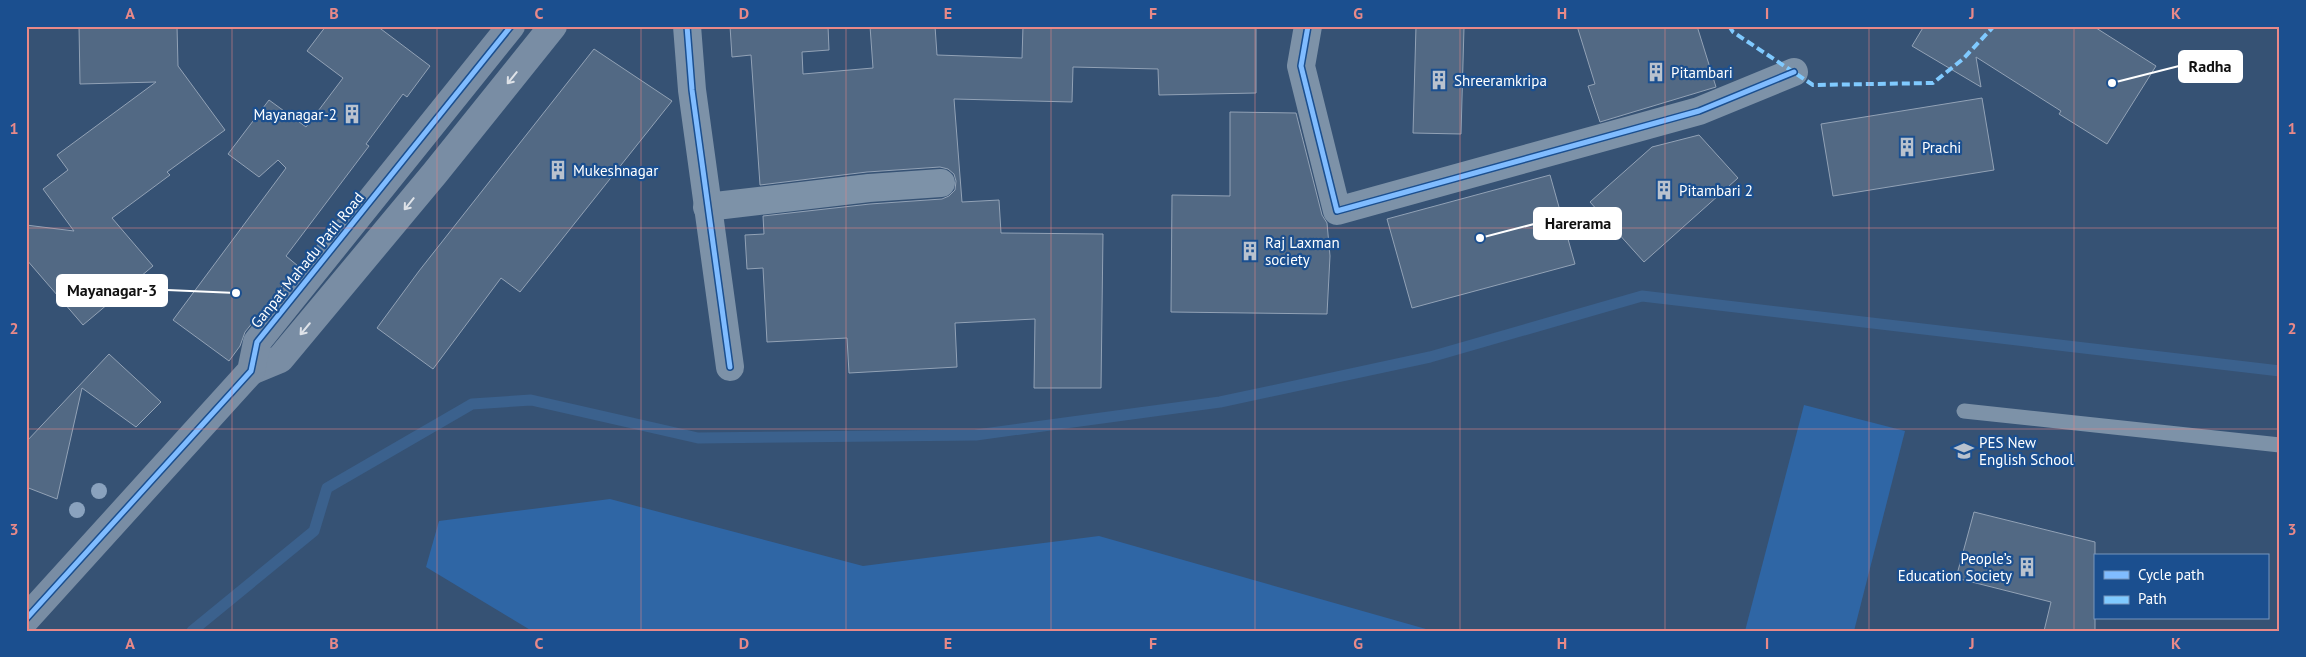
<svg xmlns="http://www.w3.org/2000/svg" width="2306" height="657" font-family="'PT Sans',sans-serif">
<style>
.green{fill:#2f66a5}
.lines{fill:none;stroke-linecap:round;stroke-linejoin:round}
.stream{stroke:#3b618d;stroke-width:11}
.building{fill:#526984;stroke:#92a2b6}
.lane{stroke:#7d92a8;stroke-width:15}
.street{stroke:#7d92a8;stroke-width:28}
.secondary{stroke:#798da4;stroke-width:28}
.quiet{stroke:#80caff;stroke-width:4;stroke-dasharray:8 4;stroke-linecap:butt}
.cycleway-casing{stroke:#1b4f8f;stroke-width:8}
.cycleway{stroke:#80bcff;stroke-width:5}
.tree{fill:#8aa2be}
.oneway{stroke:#dee2e8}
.grid{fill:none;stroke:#e88989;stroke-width:1;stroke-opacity:0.55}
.labels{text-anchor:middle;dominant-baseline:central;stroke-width:4.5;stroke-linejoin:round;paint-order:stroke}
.poi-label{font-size:15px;fill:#fff;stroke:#1b4f8f;text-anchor:start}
.street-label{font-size:15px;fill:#fff;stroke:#1b4f8f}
.leader{fill:none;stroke:#fff;stroke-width:2}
.callout-dot{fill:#fff;stroke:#1b4f8f;stroke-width:2}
.callout{fill:#fff;stroke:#fff;stroke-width:2}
.callout-label{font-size:16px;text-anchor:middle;font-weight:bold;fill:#111}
.neatline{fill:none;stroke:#e88989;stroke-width:2}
.grid-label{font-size:16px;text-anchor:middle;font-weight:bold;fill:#e88989}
</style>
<rect width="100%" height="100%" fill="#365274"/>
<!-- green -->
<g class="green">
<polygon points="1804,405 1905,431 1854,631 1745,631"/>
<polygon points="610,499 863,566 1099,536 1433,631 532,631 426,567 439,521"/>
</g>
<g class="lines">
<!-- stream -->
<polyline class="stream" points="192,631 314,531 327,488 472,404 531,400 698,438 976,435 1220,402 1430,357 1642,296 2280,371"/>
</g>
<!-- building -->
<g class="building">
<polygon points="79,26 177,26 178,66 225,130 167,172 170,175 112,218 153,266 83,325 26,259 26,225 74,231 43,189 68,170 57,155 156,82 80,84"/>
<polygon points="326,26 377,26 430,66 407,97 403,94 366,144 369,146 286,256 298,266 245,332 240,346 229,361 173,320 286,168 278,160 259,177 228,154 269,100 306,127 343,78 307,51"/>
<polygon points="730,26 828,26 829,50 802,52 803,74 873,68 870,26 935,26 937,55 1022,58 1023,26 1256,26 1256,93 1159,95 1158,69 1073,67 1072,102 954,99 962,202 999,200 1001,233 1103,234 1101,388 1034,388 1035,319 955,323 957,367 849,373 847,338 767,342 763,268 747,269 745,235 764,234 763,216 870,204 942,199 949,196 955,190 956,181 954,174 948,169 940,167 867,172 760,185 751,55 732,57"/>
<polygon points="1416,26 1464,27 1461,134 1413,133"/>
<polygon points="1577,26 1697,26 1716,87 1600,122 1588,86 1595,84"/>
<polygon points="1924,26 2093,26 2156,66 2107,144 2059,114 2061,111 1976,57 1981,87 1912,46"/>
<polygon points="594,49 672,101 520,292 501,278 433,369 377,328 419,271"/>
<polygon points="1982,98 1994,170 1833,196 1821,124"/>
<polygon points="1230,112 1296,113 1322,215 1327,223 1330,256 1327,314 1171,312 1172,195 1230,196"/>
<polygon points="1699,135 1738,178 1644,262 1590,202 1652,147"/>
<polygon points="1550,175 1575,264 1412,308 1387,219"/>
<polygon points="109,354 161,402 136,427 82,388 57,499 26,487 26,442"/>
<polygon points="1974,512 2095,542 2095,631 2044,631 2051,602 1956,578"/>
</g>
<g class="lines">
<!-- lane -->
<polyline class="lane" points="1964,411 2280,445"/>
<!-- street -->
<g class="street">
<polyline points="687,26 692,90 730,367"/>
<polyline points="1308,26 1301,66 1337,211 1699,111 1794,72"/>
<polyline points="707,207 869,188 941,183"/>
</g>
<!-- secondary -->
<g class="secondary">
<polyline points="251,371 280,359 435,173 553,26"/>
<polyline points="26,619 251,371 257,342 511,26"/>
</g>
<!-- quiet -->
<polyline class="quiet" points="1729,26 1733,32 1813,85 1933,83 1963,59 1994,26"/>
<defs>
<g id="cycleway">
<polyline points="687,26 692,90 730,367"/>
<polyline points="1308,26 1301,66 1337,211 1699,111 1794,72"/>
<polyline points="26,619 251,371 257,342 511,26"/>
</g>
</defs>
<!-- cycleway casing -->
<use href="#cycleway" class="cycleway-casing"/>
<!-- cycleway -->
<use href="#cycleway" class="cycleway"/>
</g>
<!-- trees -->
<g class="tree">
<circle cx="99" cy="491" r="8"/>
<circle cx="77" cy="510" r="8"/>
</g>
<!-- one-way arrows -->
<defs><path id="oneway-shaft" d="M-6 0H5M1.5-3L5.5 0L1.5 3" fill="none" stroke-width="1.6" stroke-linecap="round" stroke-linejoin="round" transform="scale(1.25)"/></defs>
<g class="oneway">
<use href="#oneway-shaft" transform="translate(512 78) rotate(129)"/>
<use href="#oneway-shaft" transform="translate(409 204) rotate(129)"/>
<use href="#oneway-shaft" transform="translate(305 329) rotate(130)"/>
</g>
<!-- grid -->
<path class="grid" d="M232 26V631M437 26V631M641 26V631M846 26V631M1051 26V631M1255 26V631M1460 26V631M1665 26V631M1869 26V631M2074 26V631M26 228H2280M26 429H2280"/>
<!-- icons -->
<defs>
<symbol id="building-bare" viewBox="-9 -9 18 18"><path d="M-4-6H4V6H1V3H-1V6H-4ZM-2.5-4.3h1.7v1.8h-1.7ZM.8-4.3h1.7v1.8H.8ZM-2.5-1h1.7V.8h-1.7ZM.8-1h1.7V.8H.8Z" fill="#b9c2ce" stroke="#1b4f8f" stroke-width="2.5" paint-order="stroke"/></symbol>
<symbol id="school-bare" viewBox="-9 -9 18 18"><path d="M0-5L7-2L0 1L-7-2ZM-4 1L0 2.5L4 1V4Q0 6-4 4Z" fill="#b9c2ce" stroke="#1b4f8f" stroke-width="2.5" paint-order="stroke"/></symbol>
</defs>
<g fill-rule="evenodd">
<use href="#building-bare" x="1642" y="58" width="28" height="28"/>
<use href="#building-bare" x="1425" y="66" width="28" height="28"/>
<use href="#building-bare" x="338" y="100" width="28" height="28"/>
<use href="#building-bare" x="1893" y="133" width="28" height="28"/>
<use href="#building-bare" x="544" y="156" width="28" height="28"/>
<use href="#building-bare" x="1650" y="176" width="28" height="28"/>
<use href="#building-bare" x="1236" y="237" width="28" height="28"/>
<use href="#school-bare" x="1950" y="437" width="28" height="28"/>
<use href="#building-bare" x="2013" y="553" width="28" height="28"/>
</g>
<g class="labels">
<!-- poi labels -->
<g class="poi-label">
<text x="1671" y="72">Pitambari</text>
<text x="1454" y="80">Shreeramkripa</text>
<text x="337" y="114" text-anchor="end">Mayanagar-2</text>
<text x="1922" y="147">Prachi</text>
<text x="573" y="170">Mukeshnagar</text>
<text x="1679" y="190">Pitambari 2</text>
<text x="1265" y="242">Raj Laxman<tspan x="1265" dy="17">society</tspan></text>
<text x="1979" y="442">PES New<tspan x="1979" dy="17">English School</tspan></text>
<text x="2012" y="558" text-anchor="end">People’s<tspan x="2012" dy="17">Education Society</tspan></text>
</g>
<!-- street labels -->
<g class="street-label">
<text transform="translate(307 260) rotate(-51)">Ganpat Mahadu Patil Road</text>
</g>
</g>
<!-- callouts -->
<path class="leader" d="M2112 83L2179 66M1480 238L1534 224M236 293L167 290"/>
<g class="callout-dot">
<circle cx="2112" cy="83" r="5"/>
<circle cx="1480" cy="238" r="5"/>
<circle cx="236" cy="293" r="5"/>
</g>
<g class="callout">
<rect x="2179" y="51" width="63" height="31" rx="5"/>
<rect x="1534" y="208" width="87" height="31" rx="5"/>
<rect x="57" y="275" width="110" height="31" rx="5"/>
</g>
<g class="callout-label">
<text x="2210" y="72">Radha</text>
<text x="1578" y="229">Harerama</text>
<text x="112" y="296">Mayanagar-3</text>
</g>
<!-- border -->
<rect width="2306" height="657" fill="none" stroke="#1b4f8f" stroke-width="55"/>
<!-- legend -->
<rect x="2094" y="554" width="175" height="65" fill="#1b4f8f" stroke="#7695bc"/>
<rect x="2104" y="571" width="25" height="8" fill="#80bcff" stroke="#7695bc"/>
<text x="2138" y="580" font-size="15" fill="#ffffff">Cycle path</text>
<rect x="2104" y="596" width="25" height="8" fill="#80caff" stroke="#7695bc"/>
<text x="2138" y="604" font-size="15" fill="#ffffff">Path</text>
<rect x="28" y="28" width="2250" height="602" class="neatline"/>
<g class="grid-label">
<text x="130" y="19">A</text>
<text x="334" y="19">B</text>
<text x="539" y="19">C</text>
<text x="744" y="19">D</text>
<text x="948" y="19">E</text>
<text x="1153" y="19">F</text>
<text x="1358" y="19">G</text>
<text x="1562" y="19">H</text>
<text x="1767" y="19">I</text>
<text x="1972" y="19">J</text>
<text x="2176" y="19">K</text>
<text x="14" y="134">1</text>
<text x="2292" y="134">1</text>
<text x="14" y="334">2</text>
<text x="2292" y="334">2</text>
<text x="14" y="535">3</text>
<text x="2292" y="535">3</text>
<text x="130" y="649">A</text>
<text x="334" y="649">B</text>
<text x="539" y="649">C</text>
<text x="744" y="649">D</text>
<text x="948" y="649">E</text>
<text x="1153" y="649">F</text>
<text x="1358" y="649">G</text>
<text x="1562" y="649">H</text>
<text x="1767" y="649">I</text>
<text x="1972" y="649">J</text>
<text x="2176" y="649">K</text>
</g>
</svg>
